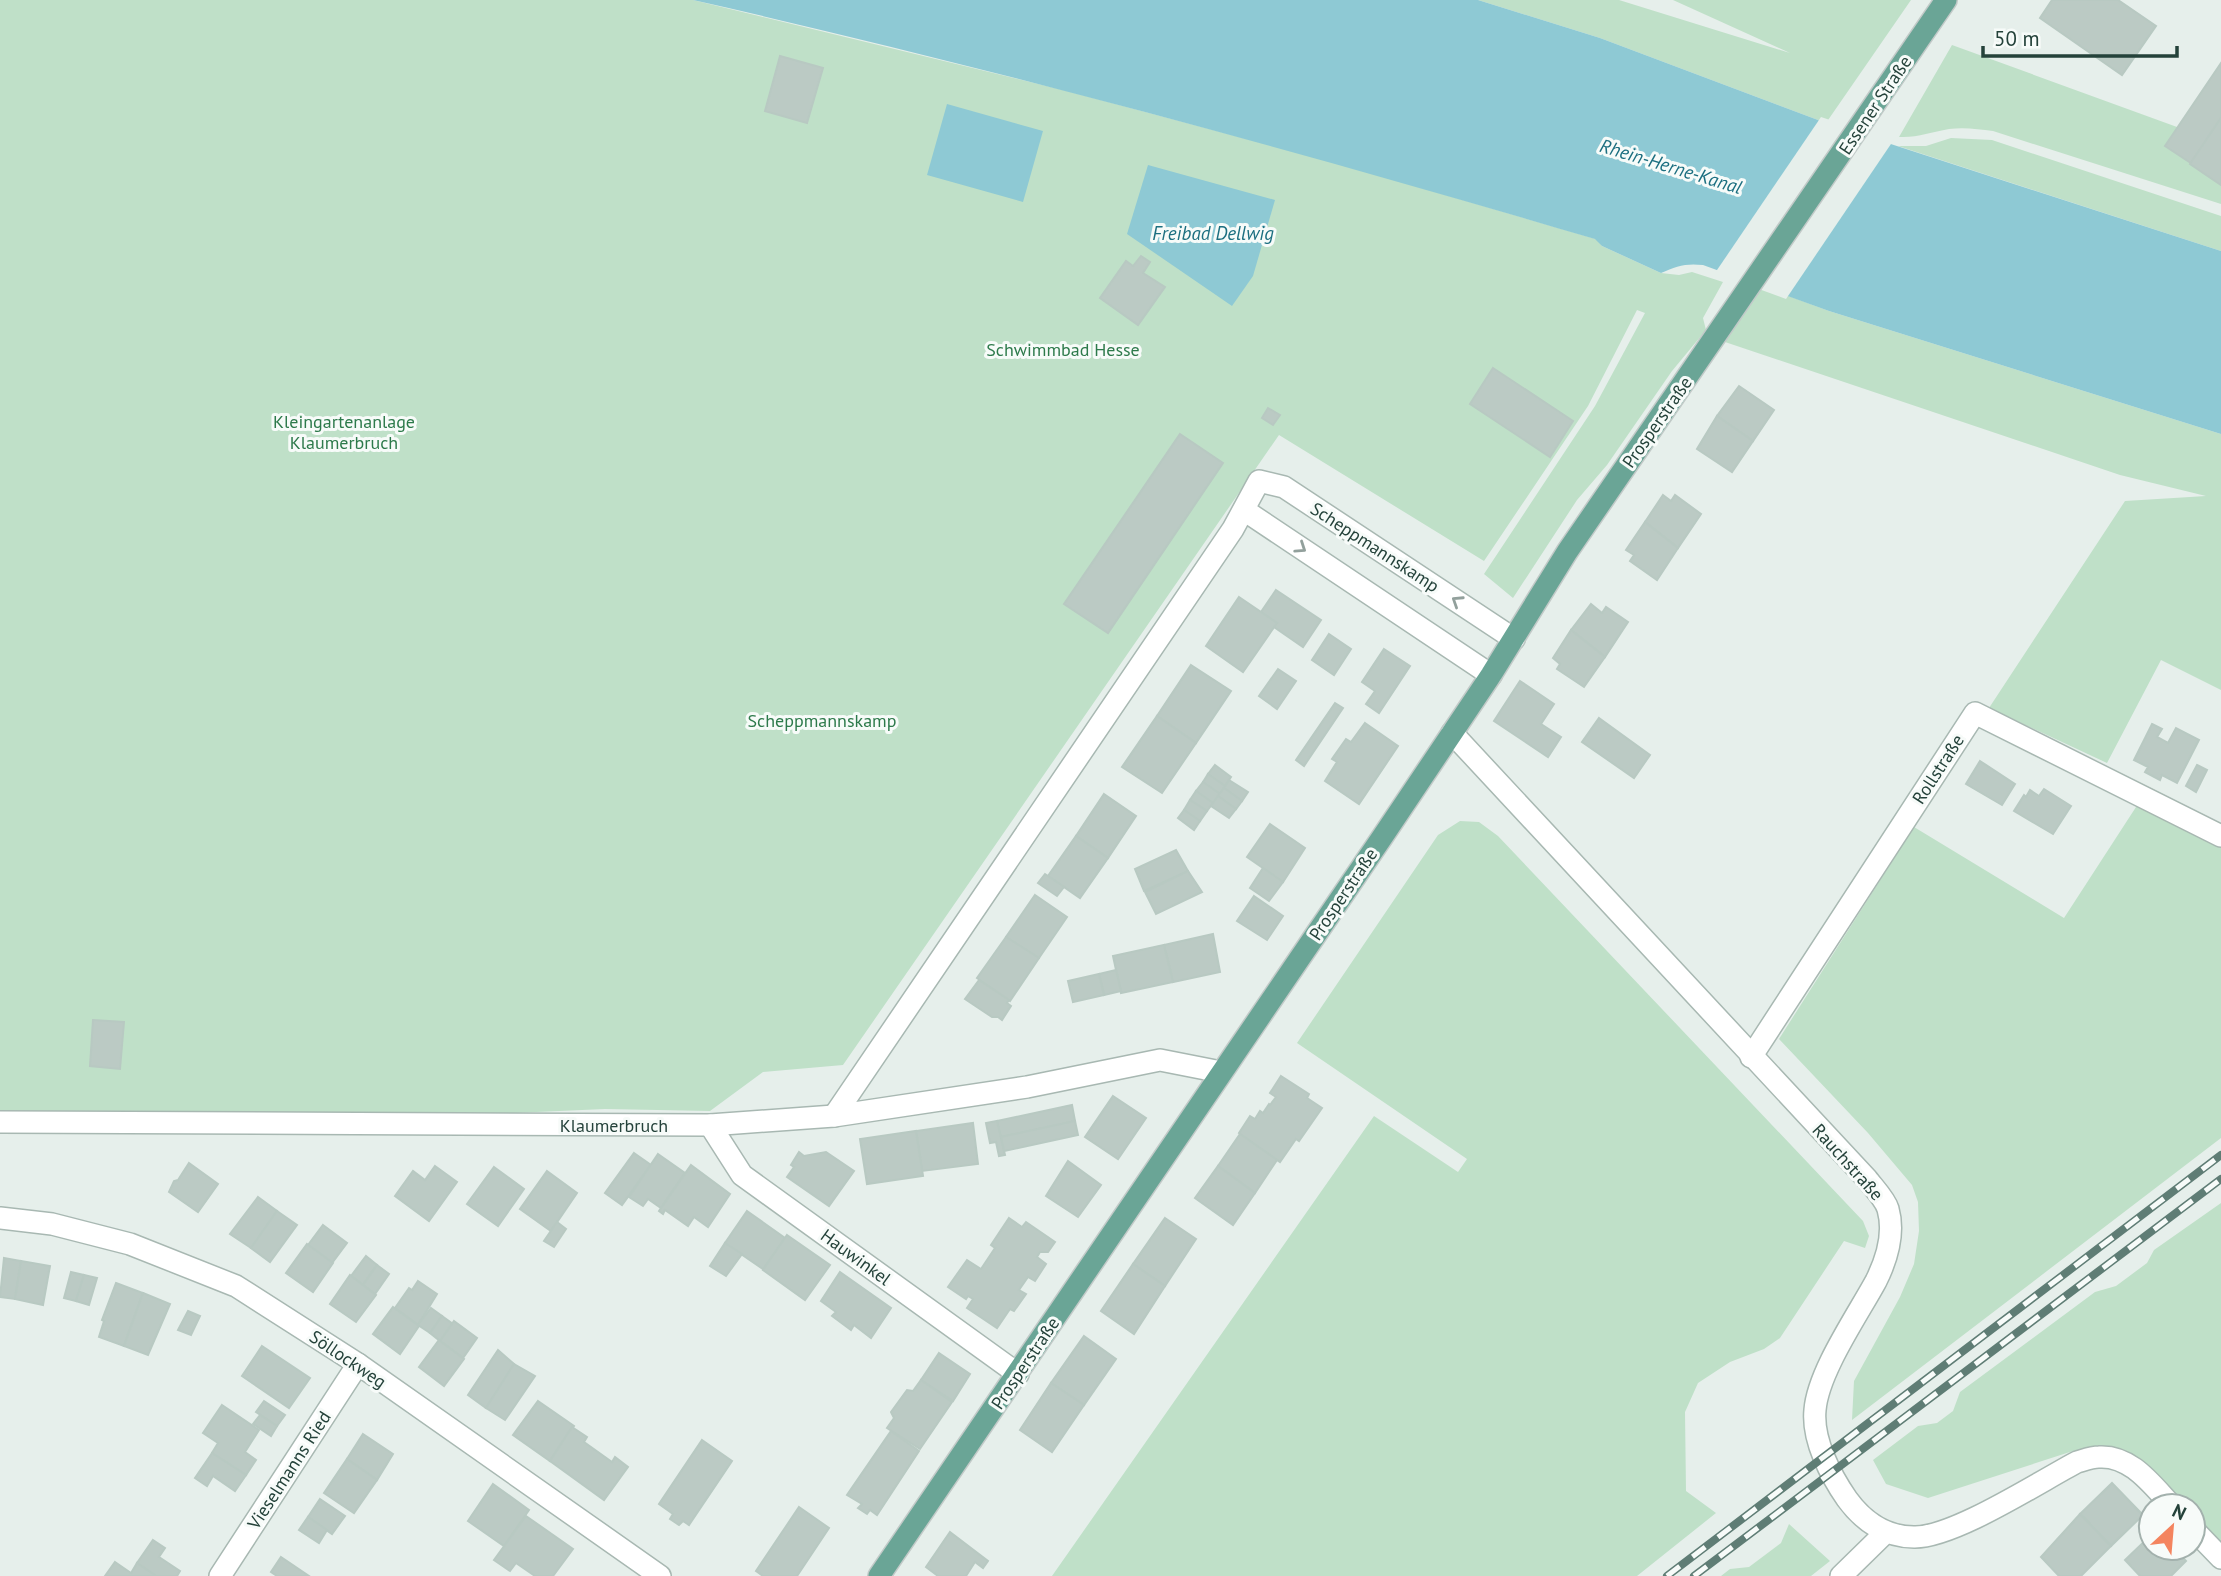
<svg xmlns="http://www.w3.org/2000/svg" width="2221" height="1576" font-family="'PT Sans',sans-serif">
<style>
.green{fill:#bfe0c8}
.water{fill:#8ec9d4}
.pier{fill:#e6efeb}
.building{fill:#bbcac4;stroke:#b8c9c2;stroke-width:2}
.lines{fill:none;stroke-linecap:round;stroke-linejoin:round}
.minor-casing{stroke:#a8b8b2;stroke-width:24}
.major-casing{stroke:#c2cac8;stroke-width:24}
.minor{stroke:#fff;stroke-width:21}
.major{stroke:#6aa596;stroke-width:21}
.rail-casing{stroke:#5f7d75;stroke-width:8}
.rail{stroke:#f7fbf9;stroke-width:5;stroke-dasharray:16;stroke-linecap:butt}
.oneway{stroke:#92a09c}
.labels{text-anchor:middle;dominant-baseline:central;stroke-width:6;stroke-linejoin:round;paint-order:stroke}
.street-label{font-size:18px;fill:#24423a;stroke:#f7fbf9}
.park-label{font-size:18px;fill:#2d7a4b;stroke:#f7fbf9}
.water-label{font-size:19px;font-style:italic;fill:#1c6f80;stroke:#f7fbf9}
</style>
<rect width="100%" height="100%" fill="#e6efeb"/>
<!-- green -->
<g class="green">
<polygon points="0,0 693,0 1067,91 1340,164 1596,239 1602,246 1661,273 1679,275 1692,272 1723,282 1703,318 1706,330 1672,371 1607,465 1577,500 1513,598 1484,574 1595,406 1645,313 1637,310 1588,406 1484,561 1279,435 843,1065 763,1072 710,1111 605,1109 149,1129 0,1127"/>
<polygon points="1478,0 1619,0 1790,53 1673,0 1911,0 1826,123 1600,38"/>
<path d="M1952 45 2221 143V204L1993 131C1978 129 1964 127 1949 129 1931 132 1917 138 1899 137Z"/>
<polygon points="1951,138 1992,140 2221,216 2221,251 1898,146 1926,146"/>
<polygon points="1762,286 1829,311 2221,434 2221,690 2161,660 2107,763 1989,708 2125,501 2206,496 2120,475 1725,342"/>
<polygon points="2149,787 2221,824 2221,1138 1852,1420 1854,1381 1900,1297 1914,1264 1919,1231 1918,1202 1912,1185 1868,1133 1779,1039 1914,827 2064,918"/>
<polygon points="1460,821 1479,822 1498,836 1863,1221 1869,1236 1865,1248 1844,1241 1780,1338 1764,1349 1730,1362 1698,1383 1685,1412 1686,1491 1716,1513 1637,1576 1052,1576 1374,1116 1458,1172 1467,1159 1297,1043 1438,835"/>
<polygon points="2221,1203 2221,1551 2193,1521 2193,1506 2179,1506 2098,1449 2073,1451 1928,1498 1886,1484 1873,1460 1918,1426 1937,1423 1953,1411 1960,1392 2095,1292 2116,1286 2147,1263 2154,1250"/>
<polygon points="1789,1524 1830,1561 1811,1576 1721,1576 1730,1569 1749,1567 1781,1543"/>
</g>
<!-- water -->
<g class="water">
<path d="M693 0H1478L1600 38 1826 123 2221 251V434L1829 311 1703 265C1686 263 1676 266 1661 273L1602 246 1595 239C1297 151 997 69 693 0Z"/>
<polygon points="947,104 1043,131 1023,202 927,175"/>
<polygon points="1148,165 1275,200 1253,276 1232,306 1127,234"/>
</g>
<!-- pier -->
<polygon class="pier" points="1821,117 1893,141 1786,299 1715,273"/>
<!-- building -->
<g class="building">
<polygon points="2052,0 2118,0 2156,26 2122,75 2040,18"/>
<polygon points="780,56 823,68 807,123 765,111"/>
<polygon points="2221,63 2221,118 2191,163 2165,146"/>
<polygon points="2221,118 2221,185 2190,164"/>
<polygon points="1141,256 1150,262 1143,273 1165,287 1138,325 1100,298 1126,261 1133,266"/>
<polygon points="1493,368 1573,421 1550,457 1470,404"/>
<polygon points="1739,386 1774,410 1753,441 1717,416"/>
<polygon points="1268,408 1280,415 1273,425 1262,418"/>
<polygon points="1717,416 1753,441 1732,472 1697,449"/>
<polygon points="1180,434 1223,463 1108,633 1064,604"/>
<polygon points="1663,495 1671,501 1675,495 1701,514 1678,548 1645,522"/>
<polygon points="1645,522 1678,548 1657,580 1630,561 1634,555 1626,550"/>
<polygon points="1276,590 1321,620 1303,647 1274,627 1277,623 1261,612"/>
<polygon points="1239,597 1277,623 1243,672 1206,646"/>
<polygon points="1591,604 1602,613 1606,607 1628,622 1605,657 1571,630"/>
<polygon points="1571,630 1605,657 1584,687 1557,669 1560,664 1553,658"/>
<polygon points="1329,634 1351,649 1334,675 1312,660"/>
<polygon points="1384,649 1410,666 1379,713 1366,704 1375,691 1362,682"/>
<polygon points="1191,665 1231,691 1196,743 1157,716"/>
<polygon points="1278,669 1296,681 1277,709 1259,696"/>
<polygon points="1520,681 1554,704 1541,724 1561,737 1548,757 1494,721"/>
<polygon points="1335,703 1343,708 1304,766 1296,760"/>
<polygon points="1157,716 1196,743 1162,793 1122,767"/>
<polygon points="1599,718 1650,755 1634,778 1582,742"/>
<polygon points="1365,723 1398,746 1359,804 1325,781 1337,762 1332,759 1346,739 1351,742"/>
<polygon points="2152,724 2162,729 2157,737 2168,743 2176,728 2199,740 2177,783 2162,775 2160,780 2145,772 2148,767 2134,760"/>
<polygon points="1980,761 2015,784 2002,805 1966,784"/>
<polygon points="1215,765 1231,777 1225,786 1208,774"/>
<polygon points="2197,765 2207,770 2196,792 2186,786"/>
<polygon points="1208,774 1225,786 1220,794 1203,782"/>
<polygon points="1229,780 1248,792 1242,801 1224,788"/>
<polygon points="1203,782 1220,794 1213,803 1196,791"/>
<polygon points="1224,788 1242,801 1236,809 1218,796"/>
<polygon points="2044,789 2071,806 2053,834 2014,811 2024,795 2026,797 2030,790 2039,796"/>
<polygon points="1196,791 1213,803 1207,811 1190,800"/>
<polygon points="1104,794 1136,816 1108,858 1076,836"/>
<polygon points="1218,796 1236,809 1229,818 1211,806"/>
<polygon points="1190,800 1207,811 1200,821 1184,810"/>
<polygon points="1184,810 1200,821 1194,830 1178,818"/>
<polygon points="1270,824 1305,848 1283,882 1247,857"/>
<polygon points="1076,836 1108,858 1080,898 1048,876"/>
<polygon points="1176,850 1188,871 1144,891 1135,869"/>
<polygon points="1263,868 1283,882 1269,901 1250,888"/>
<polygon points="1188,871 1202,892 1156,914 1145,892"/>
<polygon points="1045,874 1064,887 1057,896 1038,883"/>
<polygon points="1035,895 1067,917 1039,958 1006,937"/>
<polygon points="1254,896 1283,916 1267,940 1237,921"/>
<polygon points="1213,934 1220,972 1173,982 1164,945"/>
<polygon points="1006,937 1039,958 1010,1001 977,978"/>
<polygon points="1164,945 1173,982 1121,993 1113,956"/>
<polygon points="1116,970 1121,991 1104,995 1099,974"/>
<polygon points="1099,974 1104,995 1073,1002 1068,981"/>
<polygon points="979,980 1009,1000 1007,1003 1011,1006 1002,1020 998,1017 992,1017 965,999"/>
<polygon points="93,1020 124,1022 120,1069 90,1066"/>
<polygon points="1281,1076 1309,1094 1307,1098 1322,1108 1299,1141 1296,1139 1280,1162 1239,1133 1250,1116 1255,1119 1260,1111 1263,1113 1269,1104 1270,1105 1276,1097 1270,1093"/>
<polygon points="1113,1096 1146,1118 1118,1159 1085,1137"/>
<polygon points="1072,1105 1075,1121 1001,1137 997,1121"/>
<polygon points="997,1121 1005,1155 999,1156 996,1142 990,1143 986,1123"/>
<polygon points="1075,1121 1078,1135 1004,1151 1001,1137"/>
<polygon points="973,1123 978,1164 922,1171 916,1131"/>
<polygon points="916,1131 923,1176 867,1184 860,1139"/>
<polygon points="1240,1134 1277,1160 1255,1193 1218,1166"/>
<polygon points="799,1152 804,1156 826,1152 854,1171 829,1206 787,1177 794,1167 791,1165"/>
<polygon points="634,1153 651,1165 622,1205 605,1193"/>
<polygon points="658,1154 685,1173 661,1208 648,1199 643,1206 629,1197"/>
<polygon points="1068,1161 1101,1185 1078,1217 1046,1196"/>
<polygon points="189,1163 218,1184 198,1212 169,1192 174,1181 178,1180"/>
<polygon points="691,1165 730,1194 708,1227 694,1217 688,1226 665,1210 663,1214 659,1211"/>
<polygon points="435,1166 457,1182 429,1221 395,1196 413,1171 425,1180"/>
<polygon points="1218,1166 1255,1193 1233,1225 1195,1198"/>
<polygon points="494,1167 524,1189 498,1226 467,1204"/>
<polygon points="547,1171 577,1193 551,1231 520,1209"/>
<polygon points="258,1197 277,1211 251,1248 230,1234"/>
<polygon points="277,1211 297,1225 270,1262 251,1248"/>
<polygon points="747,1211 785,1238 763,1269 725,1243"/>
<polygon points="1009,1218 1022,1227 1026,1222 1055,1242 1048,1252 1040,1252 1037,1257 1046,1264 1035,1281 1028,1277 1019,1290 1026,1294 1014,1311 1010,1309 997,1328 967,1308 973,1299 968,1296 966,1299 948,1287 967,1260 981,1269 995,1248 991,1245"/>
<polygon points="1165,1218 1196,1239 1165,1286 1133,1264"/>
<polygon points="557,1222 566,1229 554,1247 544,1241"/>
<polygon points="323,1225 347,1243 332,1263 308,1245"/>
<polygon points="787,1235 830,1265 805,1300 763,1270"/>
<polygon points="725,1243 742,1254 726,1276 710,1266"/>
<polygon points="307,1244 333,1263 313,1292 286,1273"/>
<polygon points="366,1256 377,1265 363,1285 351,1276"/>
<polygon points="4,1258 21,1261 15,1299 0,1297"/>
<polygon points="21,1261 50,1266 43,1305 15,1299"/>
<polygon points="1133,1264 1165,1286 1134,1334 1101,1311"/>
<polygon points="377,1265 389,1274 375,1294 363,1285"/>
<polygon points="71,1272 84,1275 76,1301 64,1298"/>
<polygon points="840,1272 891,1308 871,1338 854,1325 851,1330 832,1316 836,1312 821,1301"/>
<polygon points="84,1275 97,1278 89,1305 76,1301"/>
<polygon points="350,1275 376,1295 356,1322 330,1304"/>
<polygon points="418,1281 437,1294 418,1325 395,1308 409,1288 412,1290"/>
<polygon points="116,1283 143,1293 124,1346 99,1337 104,1321 102,1320"/>
<polygon points="143,1293 170,1304 148,1355 124,1346"/>
<polygon points="393,1307 419,1326 400,1354 373,1334"/>
<polygon points="431,1308 442,1316 430,1333 418,1325"/>
<polygon points="188,1311 200,1316 191,1335 178,1330"/>
<polygon points="442,1316 453,1324 440,1341 430,1333"/>
<polygon points="454,1321 477,1338 463,1358 440,1341"/>
<polygon points="1084,1336 1116,1359 1084,1405 1051,1383"/>
<polygon points="439,1340 464,1359 444,1386 419,1367"/>
<polygon points="262,1346 310,1378 289,1408 242,1376"/>
<polygon points="498,1350 514,1364 486,1408 468,1395"/>
<polygon points="939,1353 970,1374 953,1401 921,1380"/>
<polygon points="514,1364 535,1376 505,1420 486,1408"/>
<polygon points="921,1380 952,1402 920,1449 887,1428 894,1418 891,1412 907,1390 913,1391"/>
<polygon points="1051,1383 1084,1405 1052,1452 1020,1430"/>
<polygon points="264,1401 285,1415 277,1426 256,1412"/>
<polygon points="538,1401 574,1426 550,1461 513,1435"/>
<polygon points="222,1405 259,1430 245,1452 256,1460 246,1475 212,1453 218,1443 203,1433"/>
<polygon points="260,1415 277,1426 271,1436 253,1424"/>
<polygon points="572,1427 587,1437 584,1442 612,1462 615,1457 628,1467 604,1500 550,1461"/>
<polygon points="891,1431 919,1451 877,1515 870,1510 867,1514 858,1508 862,1504 847,1495"/>
<polygon points="363,1434 393,1454 377,1480 347,1459"/>
<polygon points="702,1440 732,1461 689,1525 683,1521 679,1525 670,1519 673,1514 659,1504"/>
<polygon points="212,1453 246,1475 235,1491 213,1476 207,1486 195,1478"/>
<polygon points="347,1459 377,1480 354,1513 324,1493"/>
<polygon points="2112,1483 2143,1515 2111,1546 2080,1514"/>
<polygon points="493,1484 529,1510 504,1546 468,1521"/>
<polygon points="320,1499 345,1516 332,1534 308,1517"/>
<polygon points="799,1507 829,1528 797,1576 763,1576 756,1571"/>
<polygon points="2080,1514 2111,1546 2081,1576 2059,1576 2041,1557"/>
<polygon points="526,1516 573,1549 553,1576 535,1576 516,1563 510,1571 494,1560"/>
<polygon points="308,1517 327,1530 319,1543 299,1530"/>
<polygon points="950,1532 988,1561 983,1568 975,1562 966,1576 938,1576 926,1567"/>
<polygon points="2151,1535 2151,1548 2174,1548 2186,1561 2171,1576 2140,1576 2125,1560"/>
<polygon points="153,1540 165,1548 159,1557 180,1571 177,1576 156,1576 137,1563"/>
<polygon points="281,1557 309,1576 277,1576 271,1572"/>
<polygon points="115,1562 131,1573 137,1563 156,1576 105,1576"/>
</g>
<g class="lines">
<defs>
<g id="minor">
<polyline points="1244,510 1491,675"/>
<path d="M1452 733 1867 1179C1873 1187 1885 1199 1888 1209 1895 1234 1887 1259 1876 1281 1857 1316 1818 1372 1815 1410 1812 1440 1831 1476 1847 1499 1863 1521 1886 1537 1914 1537 1953 1538 2039 1482 2077 1462 2084 1460 2092 1457 2099 1457 2131 1455 2152 1485 2172 1506"/>
<polyline points="1751,1057 1975,713 2221,836"/>
<polyline points="834,1116 1233,529 1259,481 1284,487 1514,639"/>
<polyline points="0,1122 710,1125 834,1116 1027,1087 1160,1060 1221,1072"/>
<polyline points="710,1125 742,1175 1018,1374"/>
<polyline points="0,1218 52,1224 130,1244 236,1286 358,1364 660,1576"/>
<polyline points="2193,1529 2221,1558"/>
<polyline points="220,1576 358,1364"/>
<polyline points="1841,1576 1885,1533"/>
</g>
<polyline id="major" points="879,1576 1383,836 1491,675 1567,552 1946,0"/>
</defs>
<!-- minor casing -->
<use href="#minor" class="minor-casing"/>
<!-- major casing -->
<use href="#major" class="major-casing"/>
<!-- minor -->
<use href="#minor" class="minor"/>
<!-- major -->
<use href="#major" class="major"/>
<defs>
<g id="rail">
<polyline points="1667,1576 2221,1155"/>
<polyline points="1694,1576 2221,1179"/>
</g>
</defs>
<!-- rail casing -->
<use href="#rail" class="rail-casing"/>
<!-- rail -->
<use href="#rail" class="rail"/>
</g>
<!-- one-way arrows -->
<defs><path id="oneway-chevron" d="M-2-3.5L2.5 0L-2 3.5" fill="none" stroke-width="1.6" stroke-linecap="round" stroke-linejoin="round" transform="scale(1.75)"/></defs>
<g class="oneway">
<use href="#oneway-chevron" transform="translate(1301 548) rotate(34)"/>
<use href="#oneway-chevron" transform="translate(1457 601) rotate(-147)"/>
</g>
<g class="labels">
<!-- street labels -->
<g class="street-label">
<text transform="translate(1875 105) rotate(-56)">Essener Straße</text>
<text transform="translate(1657 422) rotate(-55)">Prosperstraße</text>
<text transform="translate(1375 547) rotate(33)">Scheppmannskamp</text>
<text transform="translate(1938 769) rotate(-57)">Rollstraße</text>
<text transform="translate(1343 894) rotate(-56)">Prosperstraße</text>
<text x="614" y="1125">Klaumerbruch</text>
<text transform="translate(1848 1162) rotate(48)">Rauchstraße</text>
<text transform="translate(856 1257) rotate(36)">Hauwinkel</text>
<text transform="translate(348 1359) rotate(34)">Söllockweg</text>
<text transform="translate(1025 1363) rotate(-56)">Prosperstraße</text>
<text transform="translate(289 1470) rotate(-57)">Vieselmanns Ried</text>
</g>
<!-- park labels -->
<g class="park-label">
<text x="1063" y="349">Schwimmbad Hesse</text>
<text x="344" y="421">Kleingartenanlage<tspan x="344" dy="21">Klaumerbruch</tspan></text>
<text x="822" y="720">Scheppmannskamp</text>
</g>
<!-- water labels -->
<g class="water-label">
<text transform="translate(1671 166) rotate(17)">Rhein-Herne-Kanal</text>
<text x="1213" y="233">Freibad Dellwig</text>
</g>
</g>
<!-- north arrow -->
<g transform="translate(2172 1527) rotate(26)"><circle r="33" fill="#f7fbf9" stroke="#a3b1ad" stroke-width="2"/>
<path d="M0-5L12 26L0 18L-12 26Z" fill="#f4845f"/>
<text y="-10" font-size="19" font-weight="bold" text-anchor="middle" fill="#24423a">N</text>
</g>
<!-- scale -->
<path d="M1983 46v10h194v-10" fill="none" stroke="#24423a" stroke-width="3.5"/>
<text x="1994" y="46" font-size="21" fill="#24423a" stroke="#f7fbf9" stroke-width="5" paint-order="stroke">50 m</text>
</svg>
